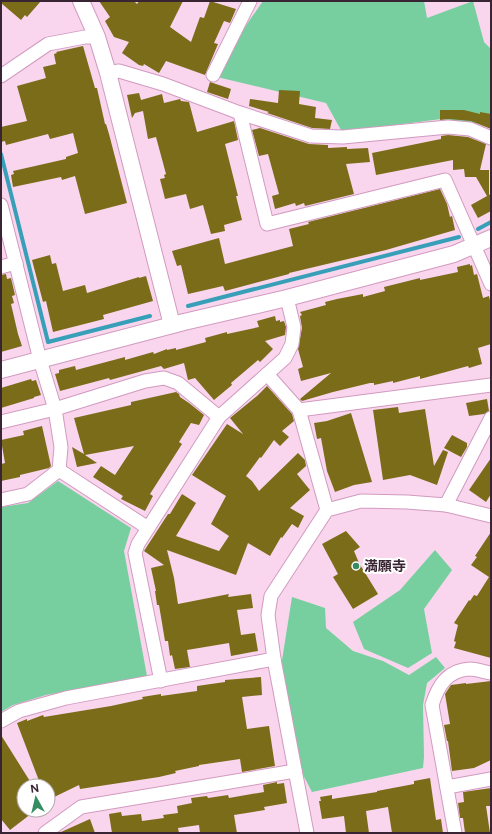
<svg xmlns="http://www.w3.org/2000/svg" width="492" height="834" font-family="Figtree,'Noto Sans JP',sans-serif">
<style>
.green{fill:#77cf9f}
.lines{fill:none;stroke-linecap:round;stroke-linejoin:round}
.stream{stroke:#389fb9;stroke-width:4}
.building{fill:#7b6c19}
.minor-casing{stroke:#d29ac0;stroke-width:15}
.tertiary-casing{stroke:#d29ac0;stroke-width:18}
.minor{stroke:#fff;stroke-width:13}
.tertiary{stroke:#fff;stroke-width:16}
.poi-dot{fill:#358d61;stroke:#fff;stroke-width:1.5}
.labels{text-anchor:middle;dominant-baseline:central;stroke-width:4;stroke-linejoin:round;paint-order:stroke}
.poi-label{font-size:14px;font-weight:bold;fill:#392433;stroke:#fff;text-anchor:start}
</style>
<rect width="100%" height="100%" fill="#f9d6ed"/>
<!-- green -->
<g class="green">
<polygon points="263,1 424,1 427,18 473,1 484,42 491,49 491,125 441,119 342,132 326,103 217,77 233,44"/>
<polygon points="58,481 131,528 124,551 147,676 46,695 13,705 1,712 1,507 28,503"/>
<polygon points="435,550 452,570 424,609 432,653 408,668 364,649 353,622 400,590"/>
<polygon points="292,597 325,608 326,628 353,651 383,661 409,675 436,657 445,668 427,683 423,705 424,757 423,768 312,792 298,765 280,673"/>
</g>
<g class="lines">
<!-- stream -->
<g class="stream">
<polyline points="1,154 48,342 150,316"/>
<polyline points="478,229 491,222"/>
<polyline points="188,306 459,237"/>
</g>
</g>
<!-- building -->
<g class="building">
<polygon points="1,1 41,1 27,17 25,15 21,20 1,3"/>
<polygon points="99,1 134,1 137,4 139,1 183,1 170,27 191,42 200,17 204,18 210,1 236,9 230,23 224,21 214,43 218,44 205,75 166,61 159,73 144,64 143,66 139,65 122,53 129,42 114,37 105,21 110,17"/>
<polygon points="83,46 95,88 97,88 105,124 106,124 109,134 127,203 85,214 75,176 62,180 61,177 13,187 11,175 14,174 13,171 66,159 66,157 78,153 73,133 50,139 48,134 6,145 5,141 1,142 1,127 27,121 17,86 46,78 43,67 56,64 54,54 57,53 56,52"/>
<polygon points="210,82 231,89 228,99 207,92"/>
<polygon points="279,90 300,91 299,104 316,107 315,118 332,120 330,129 312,128 267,113 269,112 249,106 250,99 278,103"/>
<polygon points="139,93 141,100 162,94 164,103 180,99 181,101 189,102 197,132 234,121 238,140 225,144 238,196 236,196 242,220 224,225 225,231 211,234 203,205 190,209 186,194 165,199 160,179 165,178 164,175 166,174 156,137 148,139 143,111 135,113 132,118 127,95"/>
<polygon points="440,110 464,110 480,114 480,112 491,114 491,129 471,121 449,119 440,120"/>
<polygon points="260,128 309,144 328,145 328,148 347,147 347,149 368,148 370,162 346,164 354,194 305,206 304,203 296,206 295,203 275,209 272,196 279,194 268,154 259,156 252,130"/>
<polygon points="448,135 468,137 486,144 480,170 489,170 489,195 491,194 491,211 478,218 471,205 487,196 476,177 465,177 464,169 453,170 453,160 376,175 372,153 441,139 441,136"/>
<polygon points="440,189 447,204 450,217 452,216 455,230 386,250 289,273 289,274 225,291 223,286 188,294 181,265 177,266 172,251 219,238 225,264 293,246 289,229 309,224 308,222"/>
<polygon points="50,255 52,264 56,263 63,291 85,285 87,293 139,277 139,278 146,276 153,301 103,315 104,319 53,332 46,301 43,302 32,260"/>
<polygon points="470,264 470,266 472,265 474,275 477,274 483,298 489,296 491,305 491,344 478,348 482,364 469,368 468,366 420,379 420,376 393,383 393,381 374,385 374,383 370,383 333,392 302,401 300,399 331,373 301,381 298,369 303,367 298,349 302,328 300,316 302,315 300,312 326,305 325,302 337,299 363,294 363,297 385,291 384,287 420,278 420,280 458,272 457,267"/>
<polygon points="6,274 7,279 11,278 15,295 12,296 14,303 11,304 18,334 22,346 1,352 1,275"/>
<polygon points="275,316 276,321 280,320 280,322 284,321 286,327 285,335 265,341 273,349 260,362 258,360 231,383 232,385 214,400 195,378 188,380 184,363 164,369 161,366 110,380 109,378 60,391 55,374 59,373 59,370 75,366 76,370 125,357 125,360 153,352 154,354 167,349 167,350 176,348 176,350 206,342 205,338 227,332 227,334 259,327 257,321"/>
<polygon points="31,379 32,381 36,380 41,395 34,397 34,398 1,408 1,388"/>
<polygon points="267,386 292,414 294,421 282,431 289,437 280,446 274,440 261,458 260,457 246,476 252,481 259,491 298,453 305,460 306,466 297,474 310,490 290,508 304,516 298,528 292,524 282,538 281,537 270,556 248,543 236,575 167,550 174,578 178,604 229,594 228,597 251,594 253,608 237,610 241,635 255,633 258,651 231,656 229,643 187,650 190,667 175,669 172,655 170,656 168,641 165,641 159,605 157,605 155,591 156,591 151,568 164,565 144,551 168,514 170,514 182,494 196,503 176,536 219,551 229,536 211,524 226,496 192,475 227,424 243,434 230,418 257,396"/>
<polygon points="176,392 179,394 180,397 189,403 204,415 199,425 191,423 179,442 182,444 150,494 153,496 145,511 121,499 123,496 93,477 101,466 115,475 134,446 85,455 97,463 77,467 72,447 84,454 74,418 131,405 131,402"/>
<polygon points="487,399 489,411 484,414 469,416 466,403"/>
<polygon points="398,407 399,413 425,409 434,466 443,450 448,452 437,485 410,475 383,480 373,410"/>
<polygon points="351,413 372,482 354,485 335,492 327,471 321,438 317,439 314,423 327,421"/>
<polygon points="42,426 51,466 49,468 20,475 20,477 1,481 1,464 5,463 1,440 24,435 23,431"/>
<polygon points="452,435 467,443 467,447 461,457 444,448"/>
<polygon points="491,458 491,494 486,502 469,490"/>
<polygon points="346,531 360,547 354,551 359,563 378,594 353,609 333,577 338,574 322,544"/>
<polygon points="491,532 491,658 454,648 456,642 454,641 458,625 454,623 469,600 470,601 474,595 477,596 489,577 471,565 477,557 475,556"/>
<polygon points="261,677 262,695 242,697 247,729 269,726 275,766 242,772 240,759 199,765 199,766 175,771 176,773 159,777 80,789 79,785 48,800 48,786 41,786 17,723 27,719 27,721 43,715 44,717 111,706 143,699 142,697 161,694 161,696 197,691 197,686 225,682 225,680"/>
<polygon points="491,681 491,760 474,768 452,771 448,741 447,741 444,725 450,724 445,694 451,685 466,683 466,684"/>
<polygon points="1,735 33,786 24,786 24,810 36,810 10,830 1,819"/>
<polygon points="430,778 436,820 441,819 443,833 392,833 388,807 366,811 369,833 346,833 344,816 322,819 319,801 321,801 320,797 332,795 332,799 377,792 377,791 414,784 414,781"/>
<polygon points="277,782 277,784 284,783 287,803 264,807 265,810 234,815 237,833 200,833 199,825 178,828 179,833 112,833 109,814 121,812 122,816 141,814 142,821 164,818 163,815 178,813 177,806 192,803 191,798 207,796 208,798 228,795 229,798 264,792 263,785"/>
<polygon points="491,788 491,806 486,806 490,833 465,833 463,818 460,818 458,803 464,802 463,792"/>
<polygon points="90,819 95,833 59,833 61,832"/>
</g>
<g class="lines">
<defs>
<g id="minor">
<polyline points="108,73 119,71 163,84 240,113 311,136 343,137 448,127 470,129 491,138"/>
<polyline points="213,75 250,1"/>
<polyline points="1,76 48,44 85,37 97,37"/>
<polyline points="240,113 267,224 445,180 491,284"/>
<polyline points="1,205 40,360 55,409 61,447 59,470 28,494 1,500"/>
<polyline points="1,267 16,263"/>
<polyline points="267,374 299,410 327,510"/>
<polyline points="299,410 491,385"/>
<polyline points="1,422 55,409 145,381 164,378 178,383 219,417"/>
<polyline points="59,470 148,528"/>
<polyline points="446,505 491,418"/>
<polyline points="161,681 135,553 138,544 219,417 285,358 292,344 294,327 287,298"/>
<polyline points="1,721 19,711 66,698 274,659"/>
<polyline points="447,787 491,779"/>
<polyline points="45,833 81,807 295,771"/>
<polyline points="307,833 274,659 268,615 271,596 327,510 361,501 407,502 446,505 491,516"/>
<path d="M455 833 432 705C438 686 447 670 470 669 476 669 484 672 491 673"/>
</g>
<g id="tertiary">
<polyline points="81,1 97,37 108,73 172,325"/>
<polyline points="1,370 184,322 287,298 454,254 491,238"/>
</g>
</defs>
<!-- minor casing -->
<use href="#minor" class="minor-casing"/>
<!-- tertiary casing -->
<use href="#tertiary" class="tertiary-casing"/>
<!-- minor -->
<use href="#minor" class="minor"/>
<!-- tertiary -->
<use href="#tertiary" class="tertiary"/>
</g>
<!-- markers -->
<circle class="poi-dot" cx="356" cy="566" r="4"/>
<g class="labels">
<!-- poi labels -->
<g class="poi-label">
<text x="364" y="566">満願寺</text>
</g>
</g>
<!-- border -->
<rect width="492" height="834" fill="none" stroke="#392433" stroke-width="4"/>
<!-- north arrow -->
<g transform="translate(36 798) rotate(352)"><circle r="19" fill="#ffffff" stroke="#b0a7ad"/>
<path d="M0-3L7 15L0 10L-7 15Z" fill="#358d61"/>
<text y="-6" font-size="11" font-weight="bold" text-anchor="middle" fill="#392433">N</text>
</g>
</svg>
